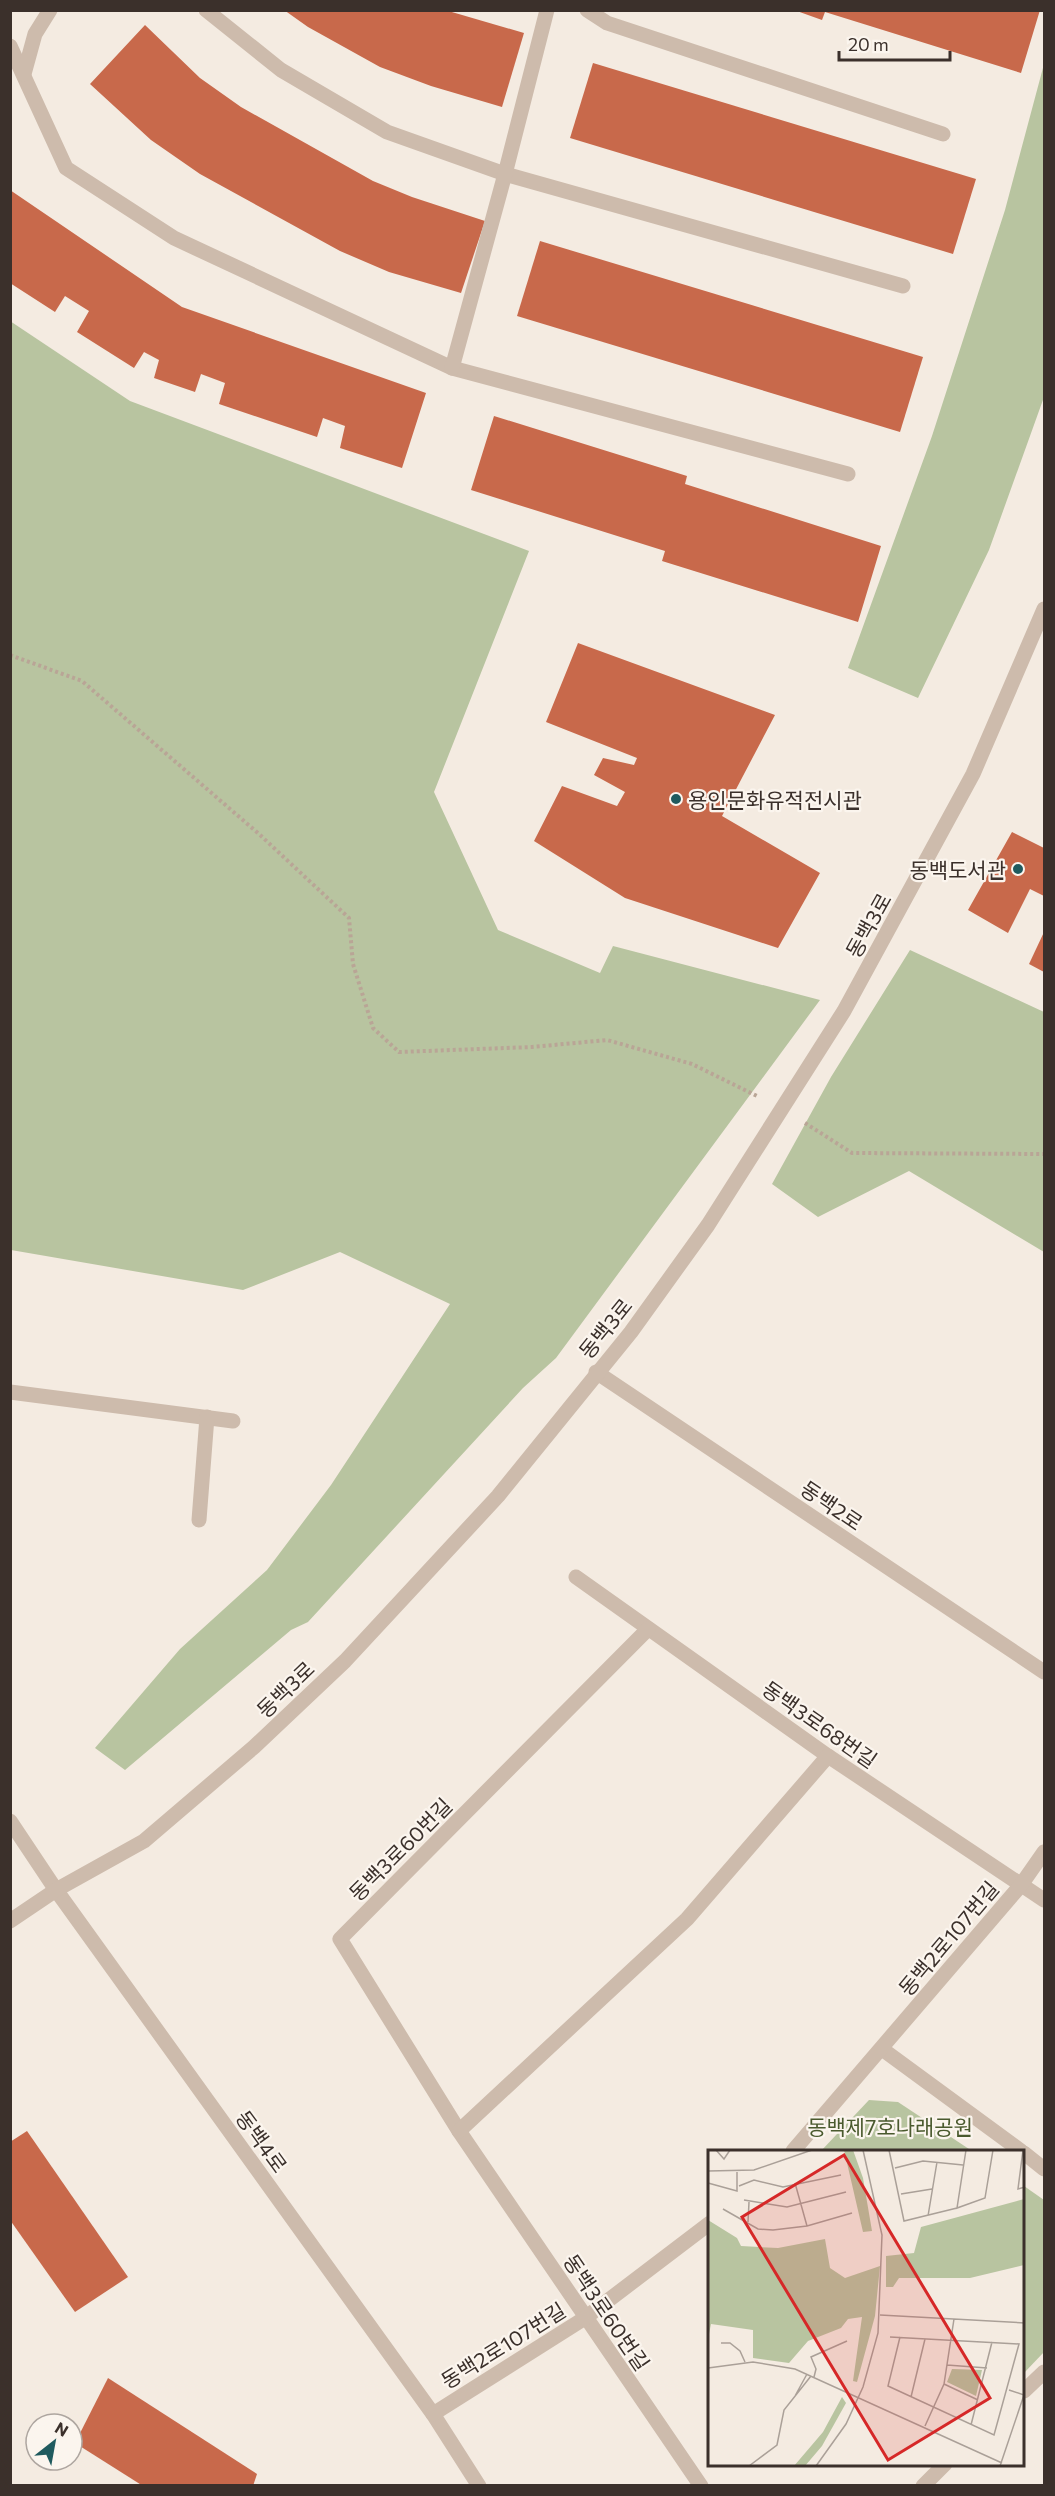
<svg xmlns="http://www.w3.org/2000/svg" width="1055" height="2496" font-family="Commissioner,'Noto Sans KR',sans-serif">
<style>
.green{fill:#b8c4a0}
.building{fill:#c8694b}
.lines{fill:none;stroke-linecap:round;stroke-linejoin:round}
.path{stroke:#b9a596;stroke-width:4;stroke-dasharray:3 3;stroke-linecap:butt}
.minor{stroke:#cdbbac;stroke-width:15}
.poi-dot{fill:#1f5a5e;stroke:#fbf5ee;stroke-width:2}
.labels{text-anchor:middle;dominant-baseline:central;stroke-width:4.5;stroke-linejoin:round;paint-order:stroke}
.poi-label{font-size:21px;fill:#3b302b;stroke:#fbf5ee;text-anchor:start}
.street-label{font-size:21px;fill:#3b302b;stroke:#fbf5ee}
.park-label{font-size:21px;fill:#4a5a2e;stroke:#fbf5ee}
.inset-road{fill:none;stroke:#aaa098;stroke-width:1.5}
.view{fill:#d62828;fill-opacity:0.15;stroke:#d62828;stroke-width:3}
.inset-edge{fill:none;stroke:#3b302b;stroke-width:3}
</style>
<rect width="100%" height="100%" fill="#f4ebe1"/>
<!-- green -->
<g class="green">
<polygon points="1044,64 1044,397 989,550 918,698 848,668 932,436 1005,210"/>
<polygon points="10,321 130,401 529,551 434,792 498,930 600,973 613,946 820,1000 556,1358 523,1388 308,1622 291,1630 125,1770 95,1748 180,1649 267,1570 331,1485 450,1304 340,1252 243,1290 11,1250"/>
<polygon points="910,950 1044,1012 1044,1252 909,1171 818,1217 772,1184 831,1077"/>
<polygon points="869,2100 898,2102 972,2151 821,2151"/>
<polygon points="1024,2186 1044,2200 1044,2352 1024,2373"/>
</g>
<!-- building -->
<g class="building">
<polygon points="284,10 445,10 524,33 502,107 431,86 380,67 308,27"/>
<polygon points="794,10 1040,10 1021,73 825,12 822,20"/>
<polygon points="145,25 200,78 241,107 373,181 412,197 485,221 461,293 389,272 340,251 200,174 151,140 90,84"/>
<polygon points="593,63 976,179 953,254 570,138"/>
<polygon points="10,190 182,307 426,393 402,468 340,448 345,426 323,418 317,437 219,404 225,383 201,374 195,392 154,378 159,360 144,352 134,368 77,332 89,311 65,296 55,312 10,283"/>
<polygon points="540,241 923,357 900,432 517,316"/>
<polygon points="494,416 687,476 685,484 881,546 858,622 662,561 665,551 471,490"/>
<polygon points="578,643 775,715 722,816 820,873 778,948 625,898 534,841 562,786 617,806 625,792 594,775 603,758 634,765 637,758 546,722"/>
<polygon points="1012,832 1044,848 1044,896 1030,889 1008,933 968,910"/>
<polygon points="1044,932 1044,972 1029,964"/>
<polygon points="27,2131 128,2277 75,2312 10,2220 10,2142"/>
<polygon points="108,2378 257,2474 253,2486 143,2486 75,2443"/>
</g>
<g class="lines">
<!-- path -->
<g class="path">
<polyline points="10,655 82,681 259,834 349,918 353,964 373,1028 399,1052 532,1047 607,1040 692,1064 759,1097"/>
<polyline points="805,1123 852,1153 1044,1154"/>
</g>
<!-- minor -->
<g class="minor">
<polyline points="206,10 281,70 387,132 505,174 903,286"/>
<polyline points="587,10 607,23 943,134"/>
<polyline points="10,46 66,168 174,238 452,368 848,474"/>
<polyline points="24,74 35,34 50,10"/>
<polyline points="452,368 505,174 547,10"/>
<polyline points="596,1372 1044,1672"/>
<polyline points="10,1392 233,1421"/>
<polyline points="199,1520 207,1417"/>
<polyline points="576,1577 828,1756 1044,1900"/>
<polyline points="648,1629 340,1939 459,2131 701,2486"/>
<polyline points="10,1821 56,1890 433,2414 479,2486"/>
<polyline points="10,1921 56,1890 144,1841 254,1747 345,1661 498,1496 631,1332 708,1225 844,1011 973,774 1044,609"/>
<polyline points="882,2049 1021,2151"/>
<polyline points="459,2131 687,1919 828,1756"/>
<polyline points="793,2151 1021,1885 1044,1852"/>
<polyline points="1024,2153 1044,2169"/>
<polyline points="1024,2391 1044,2372"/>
<polyline points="433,2414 585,2318 710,2223"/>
<polyline points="923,2486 945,2464"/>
</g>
</g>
<!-- markers -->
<g class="poi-dot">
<circle cx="676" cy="799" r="6"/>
<circle cx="1018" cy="869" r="6"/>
</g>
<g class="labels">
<!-- poi labels -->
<g class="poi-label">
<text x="688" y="799">용인문화유적전시관</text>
<text x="1006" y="869" text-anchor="end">동백도서관</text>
</g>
<!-- street labels -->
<g class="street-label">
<text transform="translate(868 925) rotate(-61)">동백3로</text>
<text transform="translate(605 1328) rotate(-51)">동백3로</text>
<text transform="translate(832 1505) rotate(34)">동백2로</text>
<text transform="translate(285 1689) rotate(-44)">동백3로</text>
<text transform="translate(820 1724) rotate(35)">동백3로68번길</text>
<text transform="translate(400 1849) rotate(-45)">동백3로60번길</text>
<text transform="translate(948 1938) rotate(-50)">동백2로107번길</text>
<text transform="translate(262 2141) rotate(54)">동백4로</text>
<text transform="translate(607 2312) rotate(56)">동백3로60번길</text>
<text transform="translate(503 2345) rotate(-32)">동백2로107번길</text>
</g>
<!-- park labels -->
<g class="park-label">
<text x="890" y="2126">동백제7호나래공원</text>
</g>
</g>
<!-- overview -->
<g transform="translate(708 2150)">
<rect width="316" height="316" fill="#f4ebe1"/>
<path d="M136 0H145L155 28 164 81 155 82ZM316 49V115L262 128H191L185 137H178V106L206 103 213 77ZM0 70 29 88 33 96 70 98 117 89 122 118 137 128 172 116 167 166 149 232 145 231 154 167 140 169 133 178 100 191 81 213 45 208V180L3 174 0 189ZM244 219 274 220 268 246 239 232ZM134 247 138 253 114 296 97 316H86L115 282Z" fill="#b8c4a0"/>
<path class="inset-road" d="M8 0 16 9 22 0M181 0 196 71 249 58M258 0 249 58 277 48 285 0M315 0 310 39 317 37M187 18 215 11 255 15M0 21 46 20 104 0M0 33 29 41V22M87 33 99 76M31 36 46 30 75 37 133 25M193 44 224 39M36 50 79 57 138 42M15 59 50 79 65 80 99 76 144 63M220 66 229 12M40 72 41 52M172 165 317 173M182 187 311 194 286 285 180 236 192 187M13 193H22L32 201 37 212M239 215 279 218M0 218 45 212 87 219 294 313M106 227 108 219 103 207 139 191M236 234 270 250M87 246 99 224M203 247 217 189M263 275 284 192M217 276 236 234 246 169M41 316 69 295 76 260 103 226M108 316 138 274 155 237 170 183 174 85 155 0M292 316 316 245 301 240"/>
<path class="view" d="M136 5 282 248 180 310 34 67Z"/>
<rect width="316" height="316" class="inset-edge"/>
</g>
<!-- border -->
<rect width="1055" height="2496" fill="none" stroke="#3b302b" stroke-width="24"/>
<!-- north arrow -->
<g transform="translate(54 2442) rotate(31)"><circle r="28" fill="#fbf5ee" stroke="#aea6a0" stroke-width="1.5"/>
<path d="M0-4.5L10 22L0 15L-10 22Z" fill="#1f5a5e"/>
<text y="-9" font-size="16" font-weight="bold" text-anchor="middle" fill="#3b302b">N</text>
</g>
<!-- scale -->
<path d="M839 51v9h111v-9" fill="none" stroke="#3b302b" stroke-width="3"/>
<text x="848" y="51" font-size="18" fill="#3b302b" stroke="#fbf5ee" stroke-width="4.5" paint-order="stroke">20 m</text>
</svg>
